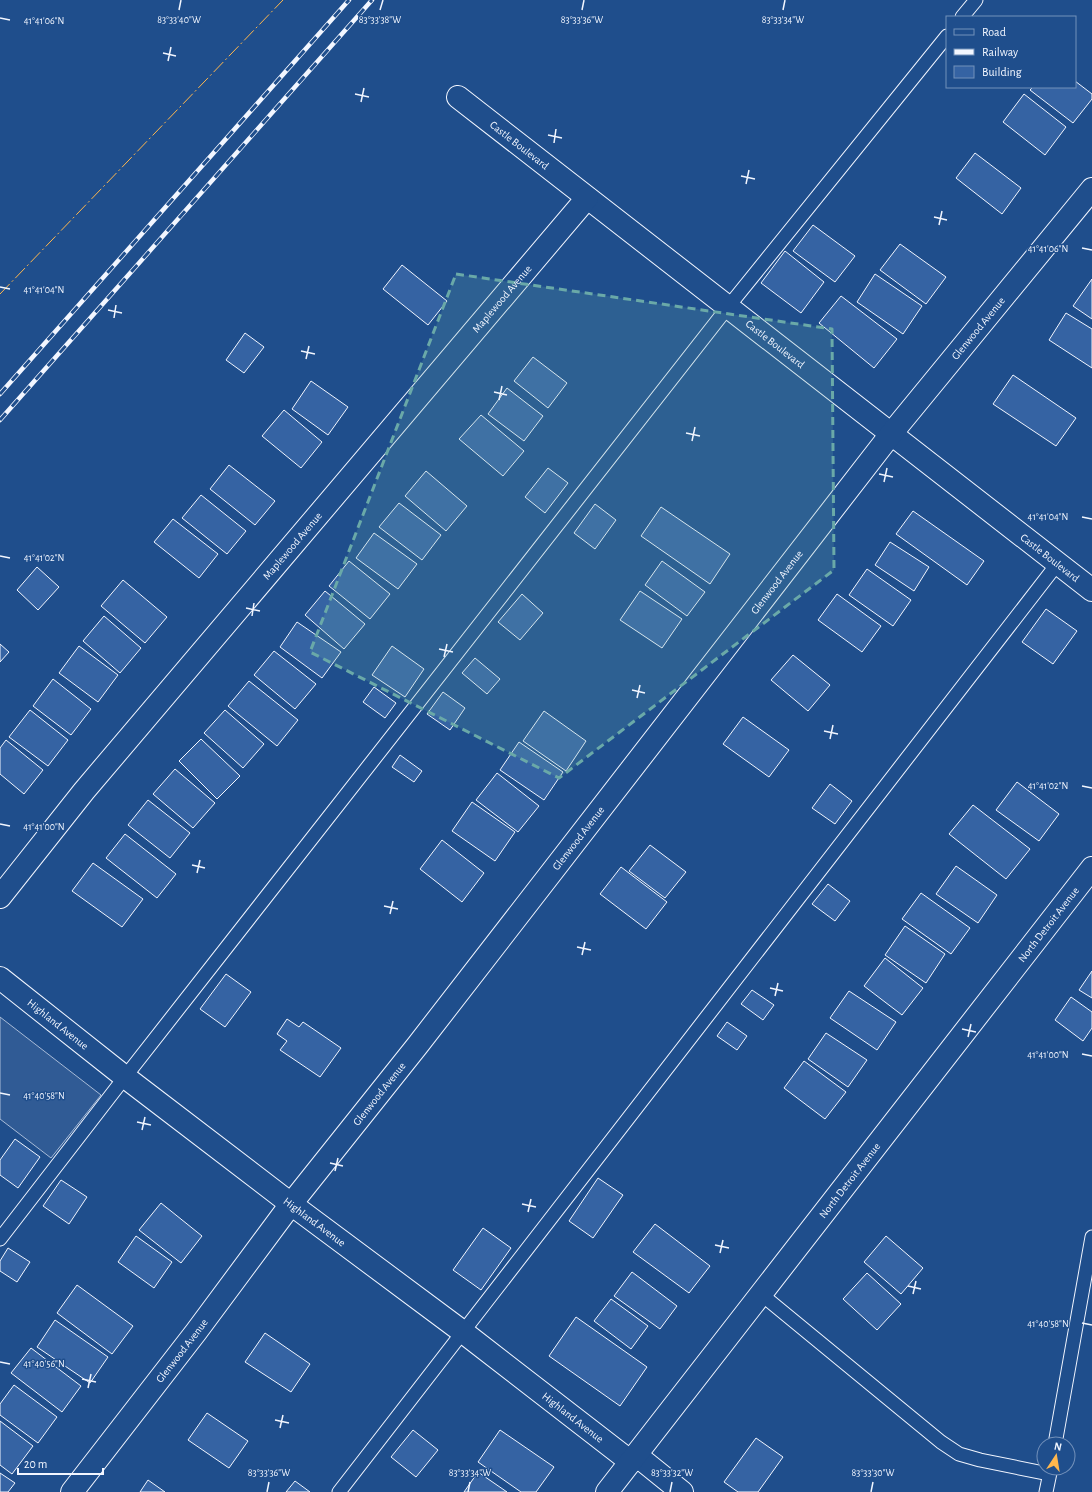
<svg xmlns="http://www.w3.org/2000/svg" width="1092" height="1492" font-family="'Alegreya Sans',sans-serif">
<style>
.built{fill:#305b95;stroke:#a8bbd7}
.building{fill:#3563a3;stroke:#f2f6ff}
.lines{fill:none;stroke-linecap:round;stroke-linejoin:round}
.lane-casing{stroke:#f2f6ff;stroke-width:15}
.street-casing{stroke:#f2f6ff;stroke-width:24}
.primary-casing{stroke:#f2f6ff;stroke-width:24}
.lane{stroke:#1f4e8c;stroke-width:13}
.street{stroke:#1f4e8c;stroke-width:22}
.primary{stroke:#1f4e8c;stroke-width:22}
.rail-casing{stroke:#f2f6ff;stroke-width:4.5}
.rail{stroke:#1f4e8c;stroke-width:3;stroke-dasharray:9;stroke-linecap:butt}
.power{stroke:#ffb74d;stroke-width:1;stroke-dasharray:14 3 2 3;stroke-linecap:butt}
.marked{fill:#6aa9a8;fill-opacity:0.2;stroke:#6aa9a8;stroke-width:3;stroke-dasharray:8 5;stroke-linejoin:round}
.ticks{fill:none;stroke:#f2f6ff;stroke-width:1.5}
.labels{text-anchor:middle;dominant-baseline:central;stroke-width:3;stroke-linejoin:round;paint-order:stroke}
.street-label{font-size:11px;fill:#f2f6ff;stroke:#1f4e8c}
.ticks-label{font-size:10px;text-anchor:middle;fill:#f2f6ff;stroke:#1f4e8c;stroke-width:3;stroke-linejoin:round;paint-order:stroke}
</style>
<rect width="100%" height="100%" fill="#1f4e8c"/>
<!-- built -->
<polygon class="built" points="0,1017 101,1095 51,1158 0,1119"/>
<!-- building -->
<g class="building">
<polygon points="1075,81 1092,94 1092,99 1073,123 1030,90 1033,87 1075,87"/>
<polygon points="1024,94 1066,127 1045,155 1003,122"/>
<polygon points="975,153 1021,188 1002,214 956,178"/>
<polygon points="813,225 855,256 835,282 793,251"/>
<polygon points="900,244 946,277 926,304 880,270"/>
<polygon points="785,251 824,282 801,313 761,283"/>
<polygon points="402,265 447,301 428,325 383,289"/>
<polygon points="875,274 922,306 903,334 857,302"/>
<polygon points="1092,279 1092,319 1073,306"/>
<polygon points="841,296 897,339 874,368 819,323"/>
<polygon points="1066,313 1092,329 1092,368 1049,340"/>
<polygon points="245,333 264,347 244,373 226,360"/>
<polygon points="533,357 567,383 548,408 514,381"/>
<polygon points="1013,375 1076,418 1056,446 993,404"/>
<polygon points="311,381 348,407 328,435 292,409"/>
<polygon points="507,388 543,416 524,441 488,414"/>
<polygon points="284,410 322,442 301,468 262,436"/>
<polygon points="481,415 524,451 503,476 459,439"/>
<polygon points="229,465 275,501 255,525 210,489"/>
<polygon points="548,468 568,483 545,513 525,497"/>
<polygon points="426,471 467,506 446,531 405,496"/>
<polygon points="201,495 246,531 227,554 182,518"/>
<polygon points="399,503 441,535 422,560 379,527"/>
<polygon points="595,504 616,520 595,549 574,533"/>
<polygon points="661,507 730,554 710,584 641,536"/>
<polygon points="913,511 984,561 967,585 896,534"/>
<polygon points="173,519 218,554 199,578 154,542"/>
<polygon points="374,533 417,564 398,589 356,558"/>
<polygon points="890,542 929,567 914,591 875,565"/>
<polygon points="349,561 390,594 370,619 329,586"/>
<polygon points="662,561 705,592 687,616 645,585"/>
<polygon points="37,567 59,587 38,610 17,590"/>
<polygon points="867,569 911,600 893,626 849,595"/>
<polygon points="123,580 167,617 145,643 101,606"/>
<polygon points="325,591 365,624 344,649 305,615"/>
<polygon points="640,591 682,619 662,648 620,620"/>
<polygon points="522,594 543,613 520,640 498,622"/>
<polygon points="837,594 881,626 862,652 818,620"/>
<polygon points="1046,609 1077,631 1053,664 1022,642"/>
<polygon points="104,616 141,648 120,673 83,641"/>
<polygon points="297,622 341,652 322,678 280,647"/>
<polygon points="0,644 9,652 0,662"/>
<polygon points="79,646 118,675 98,702 59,673"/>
<polygon points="392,646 424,669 405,697 372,675"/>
<polygon points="274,651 316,684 295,709 254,675"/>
<polygon points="793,655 830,685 808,711 771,680"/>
<polygon points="475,658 500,679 487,694 462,673"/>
<polygon points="53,679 91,709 71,735 33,706"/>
<polygon points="249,681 298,720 277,746 228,706"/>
<polygon points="374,687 396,703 385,718 363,702"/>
<polygon points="443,692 465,708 450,730 427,714"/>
<polygon points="30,710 68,740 48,766 9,737"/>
<polygon points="225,710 264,744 243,768 204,733"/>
<polygon points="544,711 586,741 566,771 523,741"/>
<polygon points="743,717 789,750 769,777 723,744"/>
<polygon points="201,739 240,776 217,799 179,761"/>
<polygon points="6,740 43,770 24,794 0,774 0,748"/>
<polygon points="519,742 563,772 544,800 500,770"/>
<polygon points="400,755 422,771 414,782 392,767"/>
<polygon points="175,769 215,803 193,828 153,794"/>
<polygon points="497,773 539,806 518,832 476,800"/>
<polygon points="1017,782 1059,814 1039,841 996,810"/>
<polygon points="830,784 852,801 835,824 812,808"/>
<polygon points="148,800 190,833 170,858 128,825"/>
<polygon points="472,802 515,832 495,861 452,831"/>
<polygon points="973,805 1030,849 1006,879 949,834"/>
<polygon points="125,834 176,874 157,898 106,858"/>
<polygon points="442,840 484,873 462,902 420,869"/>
<polygon points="650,845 686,872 665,898 629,871"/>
<polygon points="93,863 143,899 122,927 72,891"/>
<polygon points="956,866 997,895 978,923 936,894"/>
<polygon points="621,867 667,902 646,929 600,894"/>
<polygon points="828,884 850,901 835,921 812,904"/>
<polygon points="921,893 970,928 951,954 902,919"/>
<polygon points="905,926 945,954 926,983 885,955"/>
<polygon points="885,958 923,988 902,1015 864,986"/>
<polygon points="1092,971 1092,998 1079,990"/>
<polygon points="226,974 251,992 225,1027 200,1009"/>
<polygon points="752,990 774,1005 763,1020 741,1004"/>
<polygon points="849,991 896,1022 877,1050 830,1018"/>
<polygon points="1071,997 1092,1012 1092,1028 1083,1041 1055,1020"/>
<polygon points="287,1019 299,1027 303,1022 341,1048 320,1077 280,1050 287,1041 277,1034"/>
<polygon points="727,1022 747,1036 737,1050 717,1036"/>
<polygon points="826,1033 867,1060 848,1087 808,1059"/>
<polygon points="804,1061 846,1092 825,1119 784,1088"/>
<polygon points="15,1139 40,1157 18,1188 0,1175 0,1160"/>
<polygon points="598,1178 623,1195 593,1238 569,1221"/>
<polygon points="61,1180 87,1197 69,1224 43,1206"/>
<polygon points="161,1203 202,1236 181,1263 139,1230"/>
<polygon points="655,1224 710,1266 689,1293 633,1252"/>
<polygon points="483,1228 511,1248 481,1290 453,1270"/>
<polygon points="136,1236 172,1262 154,1288 118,1262"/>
<polygon points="886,1236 923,1268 901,1294 864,1262"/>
<polygon points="8,1248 30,1262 17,1282 0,1271 0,1261"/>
<polygon points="632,1272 677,1306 660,1329 614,1296"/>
<polygon points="867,1273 901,1304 877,1330 843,1299"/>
<polygon points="77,1285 133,1326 112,1354 57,1313"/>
<polygon points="611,1299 648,1326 631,1349 594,1321"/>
<polygon points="576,1317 647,1367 620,1406 549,1356"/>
<polygon points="55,1320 108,1357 90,1383 37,1347"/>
<polygon points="265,1333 310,1364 291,1392 245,1362"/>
<polygon points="31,1348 81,1386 62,1412 11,1373"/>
<polygon points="14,1385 57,1417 38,1443 0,1415 0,1404"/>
<polygon points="207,1413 248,1441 229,1468 188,1440"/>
<polygon points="0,1421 33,1446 12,1474 0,1465"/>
<polygon points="413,1430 438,1450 416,1477 391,1457"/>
<polygon points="500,1430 554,1467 536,1492 521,1492 478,1462"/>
<polygon points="756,1438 783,1457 758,1492 738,1492 724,1482"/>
<polygon points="478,1472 507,1492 464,1492"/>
<polygon points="0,1473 15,1483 8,1492 0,1492"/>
<polygon points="148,1480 165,1492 140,1492"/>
<polygon points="295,1481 310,1492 286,1492"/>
</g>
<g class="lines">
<defs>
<g id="lane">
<polyline points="962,17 976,0"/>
<polyline points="0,1239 125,1077 728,307 947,36"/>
<polyline points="761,1294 941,1442 959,1454 980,1460 1049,1474"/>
<polyline points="1055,1444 1092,1237"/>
<polyline points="339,1492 1058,563"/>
<polyline points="1046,1492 1051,1468"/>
</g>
<g id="street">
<path id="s1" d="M458 97 1092 590"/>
<path id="s2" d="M0 897 84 791 587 198"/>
<path id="s3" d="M0 978 125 1077 291 1204 463 1332 631 1462"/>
<polyline points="636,1455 682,1492"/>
<path id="s4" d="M72 1492 196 1332 291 1204 417 1046 891 434 1092 189"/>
</g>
<g id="primary">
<path id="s5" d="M607 1492 1092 868"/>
</g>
</defs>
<!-- lane casing -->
<use href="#lane" class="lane-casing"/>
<!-- street casing -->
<use href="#street" class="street-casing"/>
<!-- primary casing -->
<use href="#primary" class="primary-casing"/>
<!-- lane -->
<use href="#lane" class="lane"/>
<!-- street -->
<use href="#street" class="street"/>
<!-- primary -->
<use href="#primary" class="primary"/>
<defs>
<g id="rail">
<polyline points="0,394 349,0"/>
<polyline points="0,420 372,0"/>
</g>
</defs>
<!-- rail casing -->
<use href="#rail" class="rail-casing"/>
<!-- rail -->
<use href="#rail" class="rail"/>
<!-- power -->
<polyline class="power" points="0,294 283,0"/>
</g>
<!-- marked area -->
<path class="marked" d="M456 274 832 329 834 570 559 778 310 652Z"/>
<!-- ticks -->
<path class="ticks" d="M179 10 181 0M380 10 383 0M582 10 584 0M783 10 785 0M0 18 10 20M163 53 176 56M168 61 171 47M355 94 369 97M361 102 364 88M548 135 562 138M554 143 556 129M741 176 755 179M746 184 749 170M934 217 947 220M939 225 942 211M1082 248 1092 250M0 287 10 289M108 310 122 313M114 318 116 305M301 351 315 354M306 359 309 346M494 392 507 395M499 400 502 386M686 433 700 436M692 441 695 427M879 474 893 477M884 482 887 468M1082 517 1092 519M0 556 10 558M246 608 260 611M252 616 254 603M439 649 453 652M444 657 447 644M632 690 645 693M637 698 640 685M824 731 838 734M830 739 833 725M1082 786 1092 788M0 824 10 826M192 865 205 868M197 873 200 860M384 906 398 909M390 914 393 901M577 947 591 950M582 955 585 942M770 988 783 991M775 996 778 983M962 1029 976 1032M968 1037 971 1024M1082 1054 1092 1056M0 1093 10 1095M137 1122 151 1125M142 1130 145 1117M330 1163 343 1166M335 1171 338 1158M522 1204 536 1207M528 1212 531 1199M715 1245 729 1248M720 1253 723 1240M908 1286 921 1289M913 1294 916 1281M1082 1323 1092 1325M0 1362 10 1364M82 1379 96 1382M88 1388 91 1374M275 1420 289 1423M280 1428 283 1415M267 1492 269 1482M468 1492 470 1482M670 1492 672 1482M871 1492 873 1482"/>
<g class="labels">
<!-- street labels -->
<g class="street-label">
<text stroke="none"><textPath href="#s1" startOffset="78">Castle Boulevard</textPath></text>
<text stroke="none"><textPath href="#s2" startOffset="781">Maplewood Avenue</textPath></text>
<text stroke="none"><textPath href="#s4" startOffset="1475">Glenwood Avenue</textPath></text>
<text stroke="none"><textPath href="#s1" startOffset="402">Castle Boulevard</textPath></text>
<text stroke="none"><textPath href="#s2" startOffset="457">Maplewood Avenue</textPath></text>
<text stroke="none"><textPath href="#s1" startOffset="750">Castle Boulevard</textPath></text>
<text stroke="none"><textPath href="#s4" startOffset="1151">Glenwood Avenue</textPath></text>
<text stroke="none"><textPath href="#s4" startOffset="827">Glenwood Avenue</textPath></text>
<text stroke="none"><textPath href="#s5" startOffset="719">North Detroit Avenue</textPath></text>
<text stroke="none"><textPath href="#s3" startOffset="74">Highland Avenue</textPath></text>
<text stroke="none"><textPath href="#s4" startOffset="503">Glenwood Avenue</textPath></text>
<text stroke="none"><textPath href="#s5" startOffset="395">North Detroit Avenue</textPath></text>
<text stroke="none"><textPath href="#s3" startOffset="398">Highland Avenue</textPath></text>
<text stroke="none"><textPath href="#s4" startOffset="179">Glenwood Avenue</textPath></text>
<text stroke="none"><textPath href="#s3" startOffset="722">Highland Avenue</textPath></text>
</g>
</g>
<g class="ticks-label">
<text x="179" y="23">83°33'40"W</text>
<text x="380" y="23">83°33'38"W</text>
<text x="582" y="23">83°33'36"W</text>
<text x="783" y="23">83°33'34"W</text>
<text x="44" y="24">41°41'06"N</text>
<text x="1048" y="252">41°41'06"N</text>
<text x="44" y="293">41°41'04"N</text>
<text x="1048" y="520">41°41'04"N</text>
<text x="44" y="561">41°41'02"N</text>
<text x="1048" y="789">41°41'02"N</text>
<text x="44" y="830">41°41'00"N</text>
<text x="1048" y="1058">41°41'00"N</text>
<text x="44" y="1099">41°40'58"N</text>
<text x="1048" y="1327">41°40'58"N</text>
<text x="44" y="1367">41°40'56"N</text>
<text x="269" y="1476">83°33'36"W</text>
<text x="470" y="1476">83°33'34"W</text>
<text x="672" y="1476">83°33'32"W</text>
<text x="873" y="1476">83°33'30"W</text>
</g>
<!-- legend -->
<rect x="946" y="16" width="130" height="72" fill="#1f4e8c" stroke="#7391ba"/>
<rect x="954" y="29" width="20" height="6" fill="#1f4e8c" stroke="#7391ba"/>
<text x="982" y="36" font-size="12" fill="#f2f6ff">Road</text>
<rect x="954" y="49" width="20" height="6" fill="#f2f6ff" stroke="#7391ba"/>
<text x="982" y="56" font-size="12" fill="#f2f6ff">Railway</text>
<rect x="954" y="66" width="20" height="12" fill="#3563a3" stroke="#7391ba"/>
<text x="982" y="76" font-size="12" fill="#f2f6ff">Building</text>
<!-- north arrow -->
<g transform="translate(1056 1456) rotate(12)"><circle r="19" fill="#1f4e8c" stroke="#7391ba"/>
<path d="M0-3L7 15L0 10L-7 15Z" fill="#ffb74d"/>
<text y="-6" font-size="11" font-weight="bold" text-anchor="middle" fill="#f2f6ff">N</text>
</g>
<!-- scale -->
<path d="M18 1468v6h85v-6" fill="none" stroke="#f2f6ff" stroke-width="2"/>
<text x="24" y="1468" font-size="12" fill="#f2f6ff" stroke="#1f4e8c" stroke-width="3" paint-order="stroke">20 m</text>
</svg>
